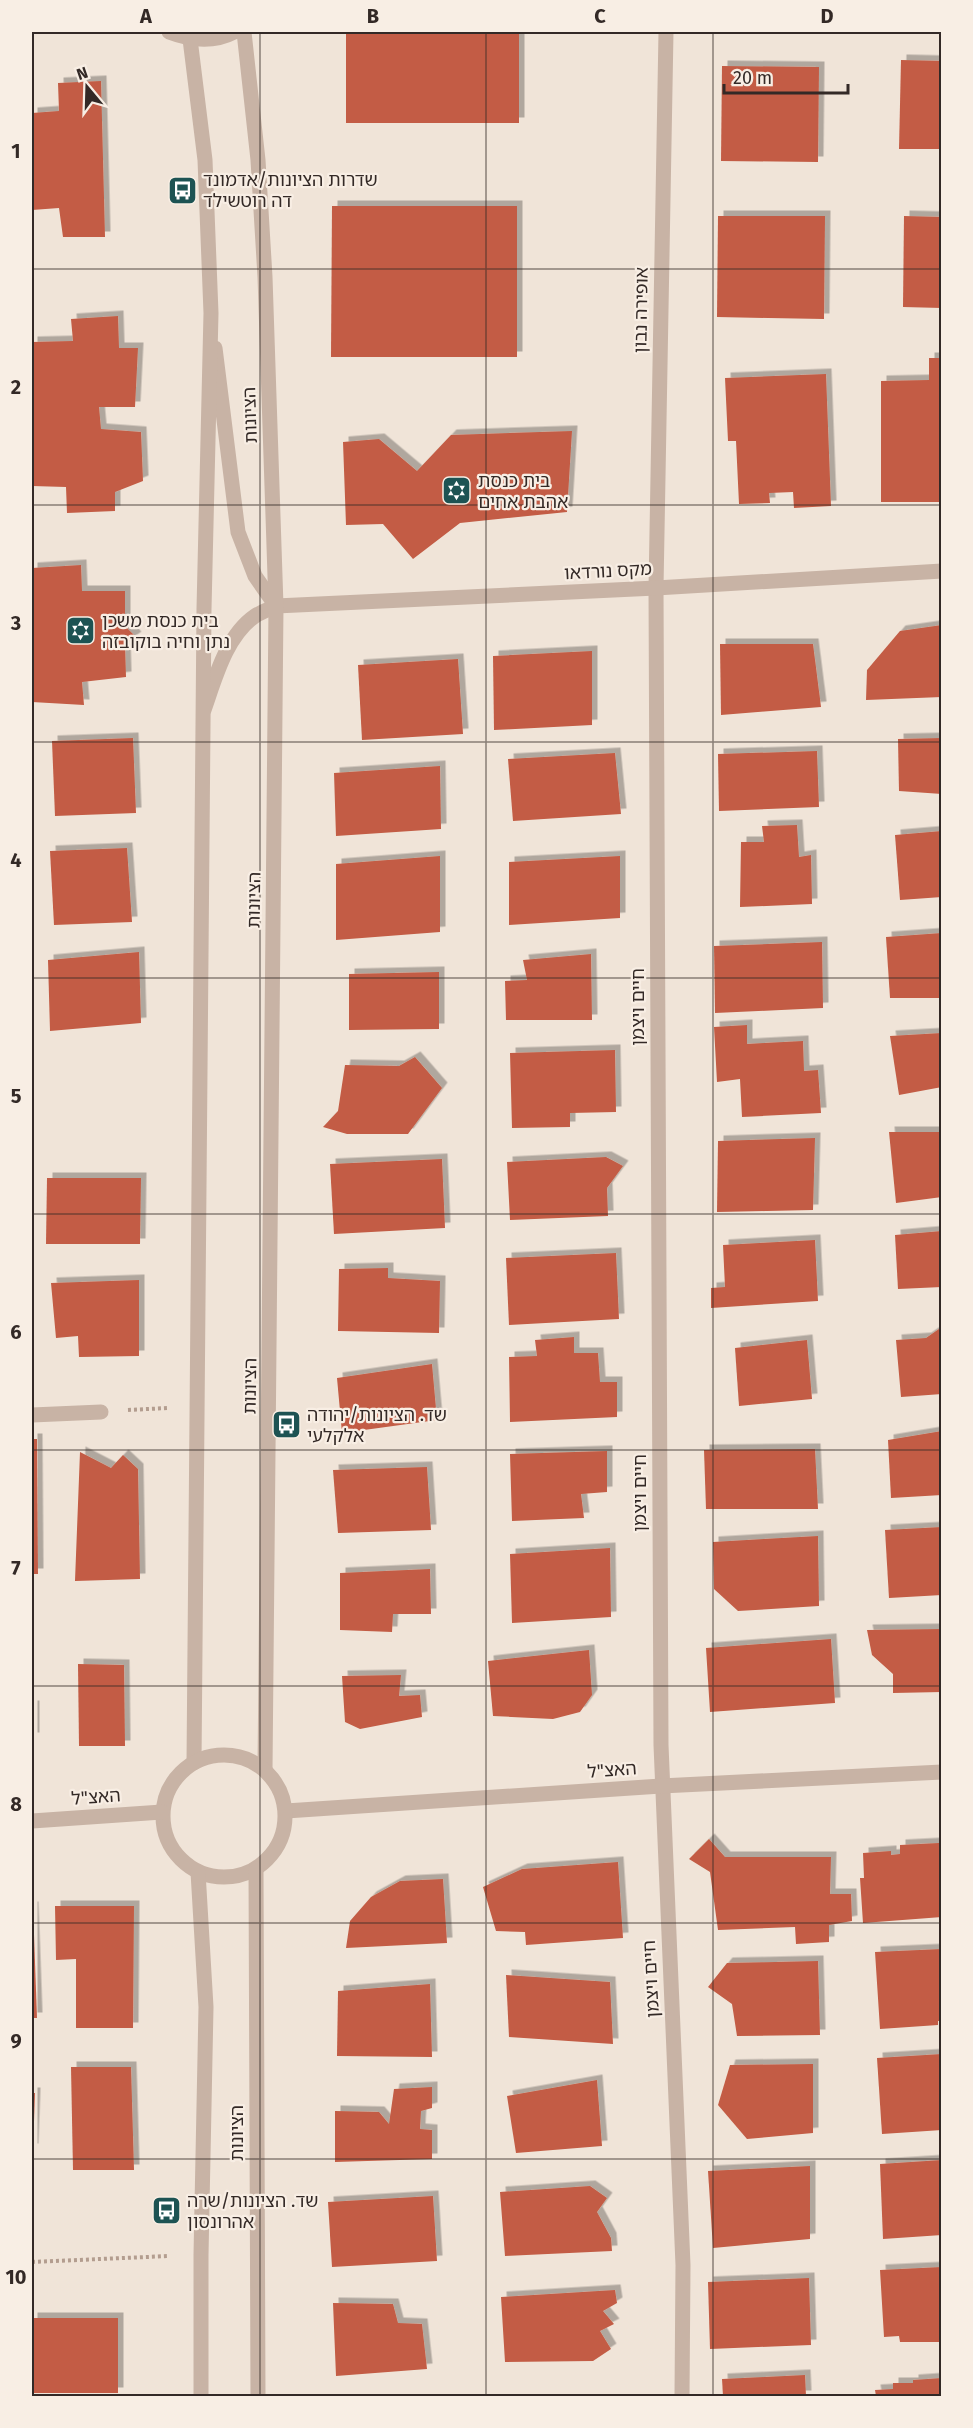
<svg xmlns="http://www.w3.org/2000/svg" width="973" height="2428" font-family="'Fira Sans','Noto Sans Hebrew',sans-serif">
<style>
.building{fill:#c35c44;filter:url(#shadow)}
.lines{fill:none;stroke-linecap:round;stroke-linejoin:round}
.path{stroke:#b39d8f;stroke-width:4;stroke-dasharray:3 3;stroke-linecap:butt}
.minor{stroke:#c8b3a5;stroke-width:15}
.tertiary{stroke:#c8b3a5;stroke-width:15}
.grid{fill:none;stroke:#332926;stroke-width:1.5;stroke-opacity:0.55}
.labels{text-anchor:middle;dominant-baseline:central;stroke-width:4.5;stroke-linejoin:round;paint-order:stroke}
.poi-label{font-size:18px;fill:#332926;stroke:#f8eee4;text-anchor:start}
.street-label{font-size:18px;fill:#332926;stroke:#f8eee4}
.neatline{fill:none;stroke:#332926;stroke-width:2}
.grid-label{font-size:20px;text-anchor:middle;font-weight:bold;fill:#332926}
</style>
<defs>
<filter id="shadow"><feDropShadow dx="5.5" dy="-5.5" stdDeviation="0" flood-color="#0004"/></filter>
</defs>
<rect width="100%" height="100%" fill="#f0e4d8"/>
<!-- building -->
<g class="building">
<rect x="346" y="32" width="173" height="91"/>
<polygon points="901,60 942,61 942,149 899,149"/>
<polygon points="722,66 819,67 818,162 721,161"/>
<polygon points="101,81 105,237 63,237 59,208 32,210 32,113 59,111 58,83"/>
<polygon points="332,206 517,206 517,357 331,357"/>
<polygon points="718,216 825,216 824,319 717,317"/>
<polygon points="904,216 942,217 942,308 903,307"/>
<polygon points="118,316 119,348 138,348 135,407 99,407 101,429 141,432 143,481 115,492 115,511 67,513 66,487 32,486 32,342 73,341 71,319"/>
<polygon points="929,358 942,358 942,502 881,502 881,381 929,380"/>
<polygon points="826,374 831,506 794,508 793,492 769,493 770,503 739,504 736,441 728,441 725,378"/>
<polygon points="572,431 567,512 460,523 413,559 383,524 346,525 343,442 379,439 417,471 451,435"/>
<polygon points="81,565 82,591 125,591 125,626 136,637 125,645 126,677 82,682 84,705 32,702 32,568"/>
<polygon points="942,625 942,697 866,700 867,670 900,631"/>
<polygon points="720,644 813,644 821,707 721,715"/>
<polygon points="592,651 592,725 494,730 493,656"/>
<polygon points="458,659 463,734 362,740 358,665"/>
<polygon points="133,738 136,813 55,816 52,741"/>
<polygon points="942,738 942,794 899,791 898,739"/>
<polygon points="817,751 819,807 719,811 718,754"/>
<polygon points="615,753 621,814 513,821 508,759"/>
<polygon points="440,766 441,829 336,836 334,773"/>
<polygon points="797,825 799,857 811,855 812,904 740,907 741,842 764,842 762,826"/>
<polygon points="942,831 942,897 900,900 895,835"/>
<polygon points="127,848 132,922 54,925 50,851"/>
<polygon points="440,856 440,932 336,940 336,864"/>
<polygon points="620,856 620,918 509,925 509,862"/>
<polygon points="942,933 942,998 890,998 886,937"/>
<polygon points="822,942 823,1008 715,1013 714,946"/>
<polygon points="139,952 141,1023 50,1031 48,960"/>
<polygon points="591,954 592,1020 506,1020 505,981 527,980 523,960"/>
<polygon points="439,972 439,1029 349,1030 349,974"/>
<polygon points="747,1025 747,1044 803,1041 804,1071 818,1070 821,1113 742,1117 740,1079 717,1082 714,1027"/>
<polygon points="942,1033 942,1087 899,1095 890,1036"/>
<polygon points="615,1050 616,1112 570,1113 570,1127 512,1128 510,1053"/>
<polygon points="415,1057 442,1088 408,1134 347,1134 323,1127 338,1111 345,1065 399,1066"/>
<polygon points="889,1132 942,1132 942,1197 896,1203"/>
<polygon points="815,1138 813,1210 717,1212 718,1141"/>
<polygon points="606,1157 623,1166 607,1188 608,1216 510,1220 507,1162"/>
<polygon points="442,1159 445,1228 334,1234 330,1164"/>
<polygon points="47,1178 141,1178 140,1244 46,1244"/>
<polygon points="942,1231 942,1287 898,1289 895,1235"/>
<polygon points="815,1240 818,1301 711,1308 711,1288 725,1287 723,1245"/>
<polygon points="616,1253 619,1319 509,1325 506,1258"/>
<polygon points="388,1268 388,1278 440,1281 439,1333 338,1331 339,1269"/>
<polygon points="139,1280 139,1356 79,1357 78,1336 56,1338 51,1283"/>
<polygon points="939,1329 942,1330 942,1394 901,1397 896,1340 926,1338"/>
<polygon points="574,1337 574,1353 598,1353 600,1382 617,1382 617,1417 510,1422 509,1357 537,1356 535,1340"/>
<polygon points="807,1340 812,1399 739,1406 735,1348"/>
<polygon points="432,1364 437,1420 342,1433 337,1378"/>
<polygon points="942,1431 942,1495 891,1498 888,1440"/>
<polygon points="32,1439 37,1439 38,1574 32,1574"/>
<polygon points="815,1449 818,1509 706,1509 704,1450"/>
<polygon points="607,1451 607,1492 581,1494 584,1518 512,1521 510,1454"/>
<polygon points="80,1452 111,1468 123,1455 138,1469 140,1579 75,1581"/>
<polygon points="427,1467 431,1530 338,1533 333,1470"/>
<polygon points="942,1527 942,1595 889,1598 885,1530"/>
<polygon points="818,1536 819,1606 738,1611 714,1589 713,1542"/>
<polygon points="610,1548 611,1617 512,1623 510,1554"/>
<polygon points="430,1569 431,1614 393,1614 392,1632 340,1630 340,1573"/>
<polygon points="942,1629 942,1692 893,1693 893,1674 872,1655 867,1630"/>
<polygon points="831,1639 835,1703 710,1712 706,1648"/>
<polygon points="589,1650 592,1695 580,1712 553,1719 493,1716 488,1661"/>
<polygon points="78,1664 124,1665 125,1746 79,1746"/>
<polygon points="401,1675 399,1696 420,1695 422,1717 360,1729 345,1722 342,1676"/>
<rect x="32" y="1706" width="2" height="32"/>
<polygon points="709,1839 725,1857 831,1857 830,1894 851,1894 852,1921 829,1925 829,1942 796,1944 795,1927 718,1930 710,1872 689,1859"/>
<polygon points="939,1843 942,1917 863,1923 860,1878 864,1878 863,1853 891,1851 891,1855 900,1854 900,1845"/>
<polygon points="618,1862 623,1938 526,1945 525,1932 496,1931 483,1887 522,1869"/>
<polygon points="443,1879 447,1943 346,1948 350,1921 371,1897 400,1881"/>
<polygon points="55,1906 134,1906 133,2028 76,2028 76,1959 56,1960"/>
<polygon points="32,1907 33,1907 37,2018 32,2018"/>
<polygon points="942,1949 942,2021 938,2021 938,2025 880,2029 875,1952"/>
<polygon points="818,1961 820,2035 737,2036 732,2004 708,1987 727,1963"/>
<polygon points="506,1975 610,1982 613,2044 509,2037"/>
<polygon points="430,1984 432,2057 337,2056 338,1991"/>
<polygon points="942,2054 942,2130 882,2134 877,2058"/>
<polygon points="813,2064 813,2133 747,2139 718,2105 730,2065"/>
<polygon points="71,2067 131,2067 134,2170 73,2170"/>
<polygon points="597,2080 602,2146 516,2153 507,2096"/>
<polygon points="432,2087 432,2108 421,2111 420,2129 432,2130 432,2159 335,2162 335,2111 379,2112 389,2124 394,2089"/>
<polygon points="32,2093 35,2093 33,2149 32,2149"/>
<polygon points="942,2160 942,2235 883,2239 880,2164"/>
<polygon points="810,2166 810,2239 713,2248 708,2171"/>
<polygon points="590,2186 607,2198 597,2212 611,2238 612,2251 505,2256 500,2192"/>
<polygon points="433,2196 437,2261 332,2267 328,2202"/>
<polygon points="942,2267 942,2342 900,2342 899,2336 884,2337 880,2270"/>
<polygon points="809,2278 811,2345 710,2349 708,2282"/>
<polygon points="615,2290 617,2303 603,2311 614,2324 600,2331 611,2349 593,2361 505,2362 501,2297"/>
<polygon points="333,2303 393,2304 398,2323 422,2324 427,2369 336,2376"/>
<rect x="32" y="2318" width="86" height="75"/>
<polygon points="805,2375 806,2396 723,2396 722,2379"/>
<polygon points="942,2378 942,2396 876,2396 875,2390 893,2389 893,2383 913,2383 913,2380"/>
</g>
<g class="lines">
<!-- path -->
<g class="path">
<polyline points="128,1410 168,1408"/>
<polyline points="32,2262 169,2256"/>
</g>
<!-- minor -->
<g class="minor">
<polyline points="666,32 656,588 661,1745 683,2265 682,2396"/>
<polyline points="215,348 238,532 255,576 276,606"/>
<path d="M204 710C215 679 226 636 255 616 261 612 270 609 276 606L656 588 942 571"/>
<polyline points="32,1415 101,1412"/>
<polyline points="286,1811 661,1786 942,1772"/>
</g>
<!-- tertiary -->
<g class="tertiary">
<path d="M169 32C190 40 213 43 234 32"/>
<polyline points="244,32 258,160 265,277 276,606 265,1770"/>
<polyline points="190,39 205,160 211,313 204,609 194,1763"/>
<circle cx="224" cy="1816" r="61"/>
<polyline points="32,1821 162,1812"/>
<polyline points="256,1869 258,2396"/>
<polyline points="198,1872 206,2007 201,2255 201,2396"/>
</g>
</g>
<!-- grid -->
<path class="grid" d="M260 32V2396M486 32V2396M713 32V2396M32 269H942M32 505H942M32 742H942M32 978H942M32 1214H942M32 1450H942M32 1686H942M32 1923H942M32 2159H942"/>
<!-- icons -->
<defs>
<symbol id="bus-square" viewBox="-11 -11 22 22"><rect x="-9" y="-9" width="18" height="18" rx="4" fill="#1d5353" stroke="#f8eee4"/><path d="M-5-6H5V4H4V6H2V4H-2V6H-4V4H-5ZM-3.5-4V0h7V-4ZM-3.5 1.2v1.5H-2V1.2ZM2 1.2v1.5H3.5V1.2Z" fill="#fff"/></symbol>
<symbol id="synagogue-square" viewBox="-11 -11 22 22"><rect x="-9" y="-9" width="18" height="18" rx="4" fill="#1d5353" stroke="#f8eee4"/><path d="M0-6.5L5.6 3.2H-5.6ZM0 6.5L5.6-3.2H-5.6Z" fill="#fff"/></symbol>
</defs>
<g fill-rule="evenodd">
<use href="#bus-square" x="166" y="174" width="33" height="33"/>
<use href="#synagogue-square" x="440" y="474" width="33" height="33"/>
<use href="#synagogue-square" x="64" y="614" width="33" height="33"/>
<use href="#bus-square" x="270" y="1408" width="33" height="33"/>
<use href="#bus-square" x="150" y="2194" width="33" height="33"/>
</g>
<g class="labels">
<!-- poi labels -->
<g class="poi-label">
<text x="203" y="180">שדרות הציונות/אדמונד<tspan x="203" dy="21">דה רוטשילד</tspan></text>
<text x="478" y="481">בית כנסת<tspan x="478" dy="21">אהבת אחים</tspan></text>
<text x="102" y="621">בית כנסת משכן<tspan x="102" dy="21">נתן וחיה בוקובזה</tspan></text>
<text x="307" y="1415">שד. הציונות/יהודה<tspan x="307" dy="21">אלקלעי</tspan></text>
<text x="187" y="2201">שד. הציונות/שרה<tspan x="187" dy="21">אהרונסון</tspan></text>
</g>
<!-- street labels -->
<g class="street-label">
<text transform="translate(641 310) rotate(-89)">אופירה נבון</text>
<text transform="translate(250 415) rotate(-92)">הציונות</text>
<text transform="translate(608 571) rotate(-3)">מקס נורדאו</text>
<text transform="translate(254 900) rotate(-89)">הציונות</text>
<text transform="translate(638 1007) rotate(-90)">חיים ויצמן</text>
<text transform="translate(250 1386) rotate(-89)">הציונות</text>
<text transform="translate(640 1493) rotate(-90)">חיים ויצמן</text>
<text transform="translate(612 1770) rotate(-4)">האצ"ל</text>
<text transform="translate(96 1797) rotate(-4)">האצ"ל</text>
<text transform="translate(651 1979) rotate(-93)">חיים ויצמן</text>
<text transform="translate(237 2133) rotate(-90)">הציונות</text>
</g>
</g>
<!-- border -->
<rect width="973" height="2428" fill="none" stroke="#f8eee4" stroke-width="66"/>
<!-- north arrow -->
<g transform="translate(87 87) rotate(341)" stroke="#f8eee4" stroke-width="4.5" paint-order="stroke">
<path d="M0-4.5L10 22L0 15L-10 22Z" fill="#332926"/>
<text y="-9" font-size="16" font-weight="bold" text-anchor="middle" fill="#332926">N</text>
</g>
<!-- scale -->
<path d="M724 84v9h124v-9" fill="none" stroke="#332926" stroke-width="3"/>
<text x="733" y="84" font-size="18" fill="#332926" stroke="#f8eee4" stroke-width="4.5" paint-order="stroke">20 m</text>
<rect x="33" y="33" width="907" height="2362" class="neatline"/>
<g class="grid-label">
<text x="146" y="23">A</text>
<text x="373" y="23">B</text>
<text x="600" y="23">C</text>
<text x="827" y="23">D</text>
<text x="16" y="158">1</text>
<text x="16" y="394">2</text>
<text x="16" y="630">3</text>
<text x="16" y="867">4</text>
<text x="16" y="1103">5</text>
<text x="16" y="1339">6</text>
<text x="16" y="1575">7</text>
<text x="16" y="1811">8</text>
<text x="16" y="2048">9</text>
<text x="16" y="2284">10</text>
</g>
</svg>
